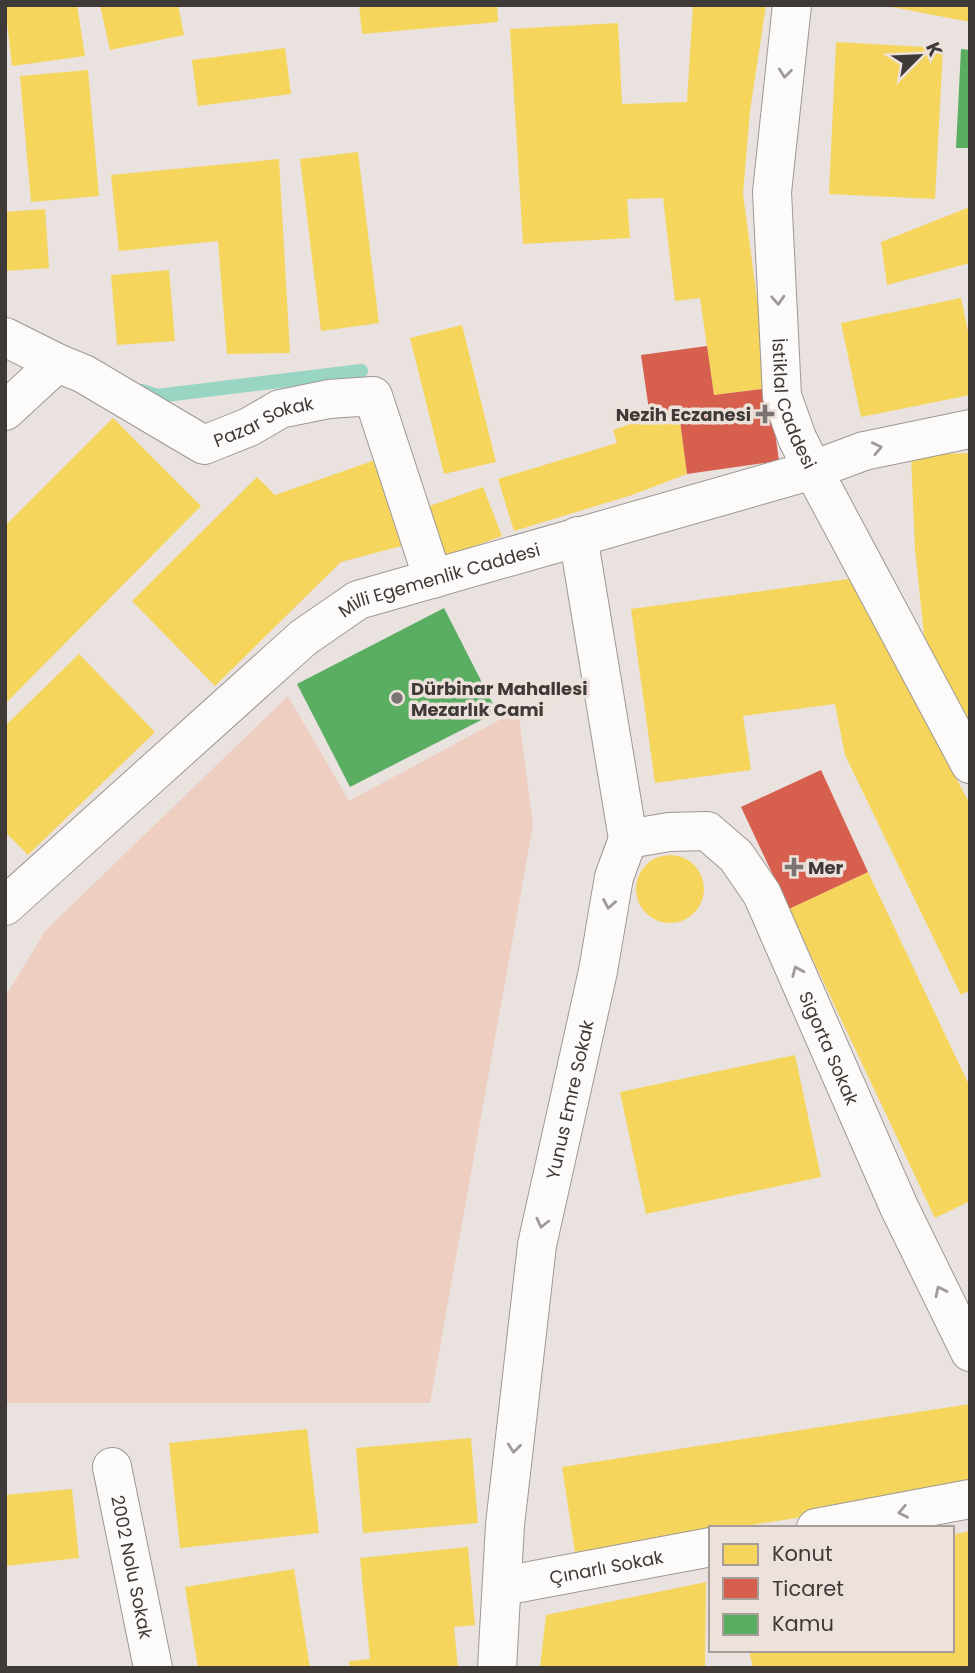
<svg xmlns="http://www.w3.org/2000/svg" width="975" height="1673" viewBox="0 0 975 1673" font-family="Poppins,sans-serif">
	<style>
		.green { fill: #eecec1 }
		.homes { fill: #f6d55c }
		.shops { fill: #d6604d }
		.public { fill: #5aae61 }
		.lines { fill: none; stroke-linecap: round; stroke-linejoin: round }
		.stream { stroke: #98d5c2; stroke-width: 14 }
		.street-casing { stroke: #9d9896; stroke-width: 40 }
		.street { stroke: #fcfbfa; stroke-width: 38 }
		.oneway { stroke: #9e9a99 }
		.poi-dot { fill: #7a7572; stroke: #ede1db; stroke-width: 2.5 }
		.labels { text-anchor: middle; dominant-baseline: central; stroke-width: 7; stroke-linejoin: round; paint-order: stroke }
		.street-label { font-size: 18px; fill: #3f3a38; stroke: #ede1db }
		.poi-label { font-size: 18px; font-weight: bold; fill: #3f3a38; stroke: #ede1db; text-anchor: start }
	</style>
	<rect width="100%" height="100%" fill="#e9e2df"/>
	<polygon class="green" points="288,696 349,801 518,710 533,825 430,1403 5,1403 5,997 46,930"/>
	<g class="homes">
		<polygon points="5,5 77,5 85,56 12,66"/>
		<polygon points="100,5 178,5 184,35 110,50"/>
		<polygon points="359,5 497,5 498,22 362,34"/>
		<polygon points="693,5 766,5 750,111 743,194 769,388 714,395 700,298 675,301 663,198 627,199 630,238 523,244 510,29 618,23 622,104 687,102"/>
		<polygon points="892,5 970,5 970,22 892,7"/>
		<polygon points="836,42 943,48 935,199 829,194"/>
		<polygon points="285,48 291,94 198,106 192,60"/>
		<polygon points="88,70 99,196 31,202 20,76"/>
		<polygon points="358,152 379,323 321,331 300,159"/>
		<polygon points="279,159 290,353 227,354 218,241 119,251 111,175"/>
		<polygon points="970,207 970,263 887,285 881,242"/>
		<polygon points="45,209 49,268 5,271 5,212"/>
		<polygon points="169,270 175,341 117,345 111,275"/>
		<polygon points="961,298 970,341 970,395 861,417 841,323"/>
		<polygon points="462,325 496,462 444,474 410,338"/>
		<polygon points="679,413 687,474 632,495 514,531 498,479 617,443 613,430 650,417"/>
		<polygon points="113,418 201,506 5,704 5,526"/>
		<polygon points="970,453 970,745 926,654 915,549 911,455"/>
		<polygon points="384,457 409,544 341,562 215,686 132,601 257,477 275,495"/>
		<polygon points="483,487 502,536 445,557 427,507"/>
		<polygon points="849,579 970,804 970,990 961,995 845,755 835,704 743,716 751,770 655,783 631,609"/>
		<polygon points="79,654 155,732 28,855 5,832 5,726"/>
		<circle cx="670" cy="889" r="34"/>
		<polygon points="868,872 970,1087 970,1201 935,1218 789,909"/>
		<polygon points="795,1055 821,1177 646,1214 620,1092"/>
		<polygon points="970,1404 970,1491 732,1528 711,1528 711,1531 575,1552 562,1467"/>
		<polygon points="307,1429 319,1533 180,1548 169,1443"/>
		<polygon points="471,1438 478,1523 363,1533 356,1448"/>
		<polygon points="72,1489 79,1558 5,1566 5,1495"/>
		<polygon points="970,1531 970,1668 753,1668 749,1650 952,1650 952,1535"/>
		<polygon points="468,1547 475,1625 454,1627 458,1668 350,1668 349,1661 370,1659 360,1558"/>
		<polygon points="294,1569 310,1668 198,1668 185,1587"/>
		<polygon points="706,1582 705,1668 540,1668 546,1615"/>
	</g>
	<g class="shops">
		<polygon points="707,346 714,395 769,388 779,461 687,474 679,413 650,417 641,355"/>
		<polygon points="821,770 868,872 789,909 741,807"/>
	</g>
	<g class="public">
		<polygon points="961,49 970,50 970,148 956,148"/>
		<polygon points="444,608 497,712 350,787 297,684"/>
	</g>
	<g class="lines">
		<polyline class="stream" points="142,391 157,396 361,371"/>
		<defs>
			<g id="street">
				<path id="s1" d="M792 5 772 192 782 396 797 438 813 470 970 764"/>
				<polyline points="5,337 57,363"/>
				<path id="s2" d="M5 411 57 363 84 374 204 445 249 427 280 409 329 399 373 396 433 579"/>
				<path id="s3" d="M628 839 669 832 707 831 736 856 762 894 899 1207 970 1352"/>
				<path id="s4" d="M5 906 303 638 358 600 813 470 864 451 970 429"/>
				<path id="s5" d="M112 1467 153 1668"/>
				<polyline points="816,1528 970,1499"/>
				<path id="s6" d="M503 1586 711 1547"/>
				<path id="s7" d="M497 1668 505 1525 537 1245 598 971 614 877 628 839 578 536"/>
			</g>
		</defs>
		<use href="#street" class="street-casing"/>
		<use href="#street" class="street"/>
	</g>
	<defs><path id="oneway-chevron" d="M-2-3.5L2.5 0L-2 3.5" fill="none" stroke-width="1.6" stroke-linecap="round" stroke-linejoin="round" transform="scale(1.75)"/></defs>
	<g class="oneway">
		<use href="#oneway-chevron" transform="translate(785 73) rotate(96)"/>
		<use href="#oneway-chevron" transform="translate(778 300) rotate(87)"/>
		<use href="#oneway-chevron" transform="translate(877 448) rotate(-12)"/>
		<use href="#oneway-chevron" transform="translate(609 904) rotate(100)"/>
		<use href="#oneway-chevron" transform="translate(797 971) rotate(-113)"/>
		<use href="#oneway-chevron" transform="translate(542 1223) rotate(103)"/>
		<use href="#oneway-chevron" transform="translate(940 1291) rotate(-116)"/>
		<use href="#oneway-chevron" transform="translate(514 1448) rotate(96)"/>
		<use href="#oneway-chevron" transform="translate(903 1512) rotate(169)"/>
	</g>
	<g class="poi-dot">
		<path d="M761.5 403.5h7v7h7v7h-7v7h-7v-7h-7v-7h7z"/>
		<circle cx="397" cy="698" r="7"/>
		<path d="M790.5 856.5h7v7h7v7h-7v7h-7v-7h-7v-7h7z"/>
	</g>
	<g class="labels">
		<g class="street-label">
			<text stroke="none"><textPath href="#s1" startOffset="402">İstiklal Caddesi</textPath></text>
			<text stroke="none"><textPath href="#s2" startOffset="304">Pazar Sokak</textPath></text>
			<text stroke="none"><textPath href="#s4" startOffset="551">Milli Egemenlik Caddesi</textPath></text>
			<text stroke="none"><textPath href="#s3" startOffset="332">Sigorta Sokak</textPath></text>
			<text stroke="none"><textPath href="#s7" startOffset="574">Yunus Emre Sokak</textPath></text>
			<text stroke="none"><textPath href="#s5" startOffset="102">2002 Nolu Sokak</textPath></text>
			<text stroke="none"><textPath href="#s6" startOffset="105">Çınarlı Sokak</textPath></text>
		</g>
		<g class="poi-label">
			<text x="751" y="414" text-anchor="end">Nezih Eczanesi</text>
			<text x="411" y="688">Dürbinar Mahallesi<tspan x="411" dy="21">Mezarlık Cami</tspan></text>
			<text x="808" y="867">Mer</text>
		</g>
	</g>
	<rect width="975" height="1673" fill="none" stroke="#3f3a38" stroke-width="14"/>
	<rect x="709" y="1526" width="245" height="126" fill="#ede1db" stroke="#a79e9a" stroke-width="2"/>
	<rect x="723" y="1544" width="35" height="21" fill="#f6d55c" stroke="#a79e9a" stroke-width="2"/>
	<text x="772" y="1561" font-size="21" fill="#3f3a38">Konut</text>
	<rect x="723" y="1578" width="35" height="21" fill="#d6604d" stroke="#a79e9a" stroke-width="2"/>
	<text x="772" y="1596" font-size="21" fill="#3f3a38">Ticaret</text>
	<rect x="723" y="1614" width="35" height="21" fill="#5aae61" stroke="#a79e9a" stroke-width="2"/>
	<text x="772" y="1631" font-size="21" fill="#3f3a38">Kamu</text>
	<g transform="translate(919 56) rotate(66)" stroke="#ede1db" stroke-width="5" paint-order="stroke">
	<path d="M0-5L12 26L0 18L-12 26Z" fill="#3f3a38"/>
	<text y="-10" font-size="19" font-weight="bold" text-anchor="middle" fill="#3f3a38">K</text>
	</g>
</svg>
